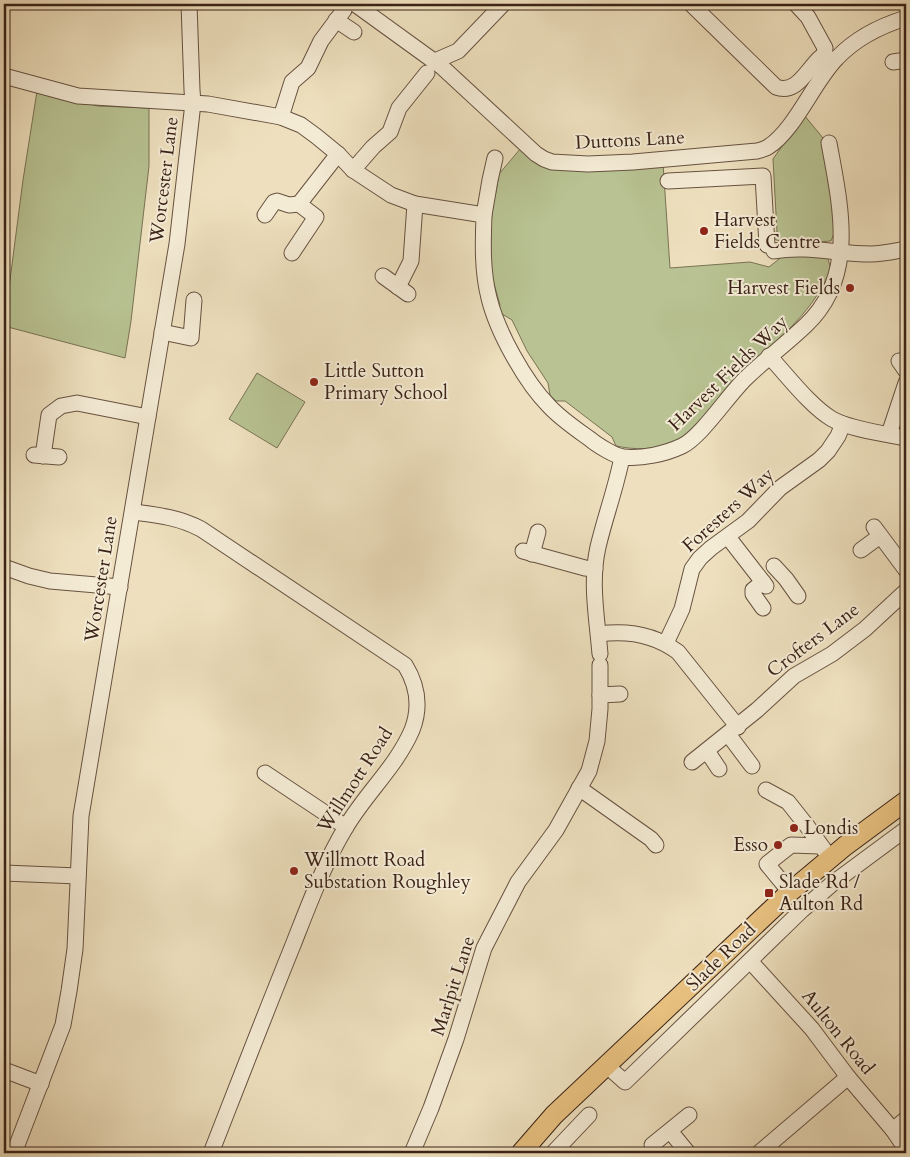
<svg xmlns="http://www.w3.org/2000/svg" width="910" height="1157" viewBox="0 0 910 1157" font-family="Cardo,serif">
	<style>
		.green { fill: #b8c292; stroke: #797254 }
		.lines { fill: none; stroke-linecap: round; stroke-linejoin: round }
		.minor-casing { stroke: #675241; stroke-width: 17 }
		.major-casing { stroke: #3a2217; stroke-width: 21 }
		.minor { stroke: #f4ebd5; stroke-width: 15 }
		.major { stroke: #e7c07f; stroke-width: 19 }
		.poi-dot { fill: #8f2418; stroke: #f4ebd5; stroke-width: 2 }
		.labels { text-anchor: middle; dominant-baseline: central; stroke-width: 4; stroke-linejoin: round; paint-order: stroke }
		.street-label { font-size: 19px; fill: #3a2217; stroke: #f4ebd5 }
		.poi-label { font-size: 19px; fill: #3a2217; stroke: #f4ebd5; text-anchor: start }
	</style>
	<rect width="100%" height="100%" fill="#eee0be"/>
	<filter id="stains"><feTurbulence type="fractalNoise" baseFrequency=".004" numOctaves="4"/><feColorMatrix values="0 0 0 0 .2 0 0 0 0 .09 0 0 0 0 .02 0 0 0 .5 -.17"/></filter>
	<radialGradient id="worn" r=".72"><stop offset=".6" stop-color="#630" stop-opacity="0"/><stop offset="1" stop-color="#630" stop-opacity=".3"/></radialGradient>
	<g class="green">
		<polygon points="37,91 98,106 149,108 149,166 131,321 125,358 4,326 23,180"/>
		<path d="M804 115 823 138 835 213V231L831 241C812 242 791 245 773 239L771 233 777 232 773 159Z"/>
		<path d="M521 148 534 161 663 163 670 268 750 262 769 267 784 255 827 256 831 269C809 320 774 340 737 378 717 398 699 432 673 443 654 450 635 450 616 446L612 437 565 401H556L550 395 548 383 527 351 512 320 502 314 499 308 500 305 493 280 489 252 491 208 496 192 499 174Z"/>
		<polygon points="257,373 305,402 277,448 229,419"/>
	</g>
	<g class="lines">
		<defs>
			<g id="minor">
				<path d="M355 4 442 67 536 154 544 159 552 162 588 164 633 162 757 151C761 150 765 149 768 147 795 130 814 81 837 58 856 38 880 26 906 18"/>
				<path d="M691 4 776 87C797 95 807 69 821 57H827L833 62"/>
				<polyline points="796,4 808,17 825,48 824,56"/>
				<polyline points="336,20 354,32"/>
				<polyline points="435,61 458,51 503,4"/>
				<polyline points="893,62 906,60"/>
				<path d="M4 76 78 96 208 104 281 117 301 125 316 136 338 154 353 170 391 195 415 204 484 215C483 243 482 271 489 298 497 331 525 382 549 406 561 419 576 429 590 439 597 445 615 456 623 457 642 459 665 454 682 446 701 437 729 394 746 378 766 359 787 343 806 325 858 276 840 204 829 143"/>
				<polyline points="281,117 292,82 308,68 321,41 344,10"/>
				<polyline points="353,170 373,147 390,132 399,108 427,73"/>
				<polyline points="668,181 763,176 767,245"/>
				<polyline points="265,215 274,202 277,201 289,205 299,204"/>
				<polyline points="484,215 490,180 495,158"/>
				<path d="M774 251C806 245 838 254 871 254 883 254 895 251 906 249"/>
				<polyline points="292,253 316,217 299,204 338,154"/>
				<polyline points="383,276 408,294"/>
				<polyline points="398,287 411,261 415,204"/>
				<polyline points="162,332 191,338 194,300"/>
				<path d="M769 356C787 375 810 406 832 419 849 429 886 434 906 438"/>
				<polyline points="899,361 906,371"/>
				<polyline points="889,434 906,383"/>
				<polyline points="34,455 59,457"/>
				<polyline points="43,456 49,415 61,406 77,403 148,417"/>
				<path d="M133 512C157 515 178 517 201 529L405 665C418 686 421 707 412 730 396 767 366 793 346 827 325 861 308 907 293 945 265 1014 238 1084 211 1153"/>
				<polyline points="874,527 906,570"/>
				<polyline points="728,537 766,586"/>
				<polyline points="861,550 880,536"/>
				<polyline points="523,551 585,568 595,569"/>
				<polyline points="532,554 538,532"/>
				<polyline points="774,566 786,579 798,596"/>
				<polyline points="4,567 29,576 50,581 120,587"/>
				<polyline points="763,608 753,594 753,590 763,582"/>
				<path d="M599 634C628 630 654 634 678 652L738 727"/>
				<polyline points="666,643 682,609 692,569 700,558 711,548 748,521 780,488 819,460 828,451 838,436 843,424"/>
				<path d="M600 654C597 618 590 582 598 547 605 517 616 488 622 457"/>
				<polyline points="600,695 620,694"/>
				<polyline points="728,734 752,766"/>
				<polyline points="707,751 719,769"/>
				<polyline points="692,762 757,710 794,676 832,654 865,629 906,591"/>
				<polyline points="265,773 346,827"/>
				<polyline points="579,788 651,839 656,845"/>
				<polyline points="766,790 788,802 807,826 825,851"/>
				<polyline points="4,873 78,876"/>
				<polyline points="790,892 767,864 791,845 820,846"/>
				<polyline points="750,961 812,1029 848,1077 893,1130 906,1149"/>
				<polyline points="607,1066 625,1082 802,910 833,883 906,829"/>
				<polyline points="4,1070 41,1084"/>
				<polyline points="893,1130 906,1119"/>
				<polyline points="670,1131 688,1153"/>
				<polyline points="652,1145 689,1115"/>
				<polyline points="14,1153 63,1025 69,991 75,949 81,816 177,244 193,103 192,90 189,4"/>
				<polyline points="412,1153 431,1108 456,1039 484,948 518,882 556,830 589,771 597,741 600,709 600,665"/>
				<polyline points="553,1153 589,1115"/>
				<polyline points="759,1153 848,1077"/>
			</g>
			<polyline id="major" points="521,1153 554,1115 790,892 845,846 906,801"/>
		</defs>
		<use href="#minor" class="minor-casing"/>
		<use href="#major" class="major-casing"/>
		<use href="#minor" class="minor"/>
		<use href="#major" class="major"/>
	</g>
	<g class="poi-dot">
		<circle cx="704" cy="231" r="5"/>
		<circle cx="850" cy="288" r="5"/>
		<circle cx="314" cy="382" r="5"/>
		<circle cx="794" cy="828" r="5"/>
		<circle cx="778" cy="845" r="5"/>
		<circle cx="294" cy="871" r="5"/>
		<rect x="764" y="888" width="10" height="10" rx="2.5"/>
	</g>
	<g class="labels">
		<g class="street-label">
			<text transform="translate(630 140) rotate(-3)">Duttons Lane</text>
			<text transform="translate(164 180) rotate(-83)">Worcester Lane</text>
			<text transform="translate(728 373) rotate(-44)">Harvest Fields Way</text>
			<text transform="translate(728 510) rotate(-42)">Foresters Way</text>
			<text transform="translate(101 579) rotate(-81)">Worcester Lane</text>
			<text transform="translate(813 640) rotate(-37)">Crofters Lane</text>
			<text transform="translate(355 780) rotate(-57)">Willmott Road</text>
			<text transform="translate(721 957) rotate(-44)">Slade Road</text>
			<text transform="translate(453 986) rotate(-72)">Marlpit Lane</text>
			<text transform="translate(838 1032) rotate(51)">Aulton Road</text>
		</g>
		<g class="poi-label">
			<text x="714" y="220">Harvest<tspan x="714" dy="22">Fields Centre</tspan></text>
			<text x="840" y="288" text-anchor="end">Harvest Fields</text>
			<text x="324" y="371">Little Sutton<tspan x="324" dy="22">Primary School</tspan></text>
			<text x="804" y="828">Londis</text>
			<text x="768" y="845" text-anchor="end">Esso</text>
			<text x="304" y="860">Willmott Road<tspan x="304" dy="22">Substation Roughley</tspan></text>
			<text x="779" y="882">Slade Rd /<tspan x="779" dy="22">Aulton Rd</tspan></text>
		</g>
	</g>
	<rect width="910" height="1157" fill="none" stroke="#eee0be" stroke-width="20"/>
	<rect x="5" y="5" width="900" height="1147" fill="none" stroke="#3a2217" stroke-width="2.5"/>
	<rect x="10" y="10" width="890" height="1137" fill="none" stroke="#3a2217"/>
	<rect width="100%" height="100%" filter="url(#stains)"/>
	<rect width="100%" height="100%" fill="url(#worn)"/>
</svg>
